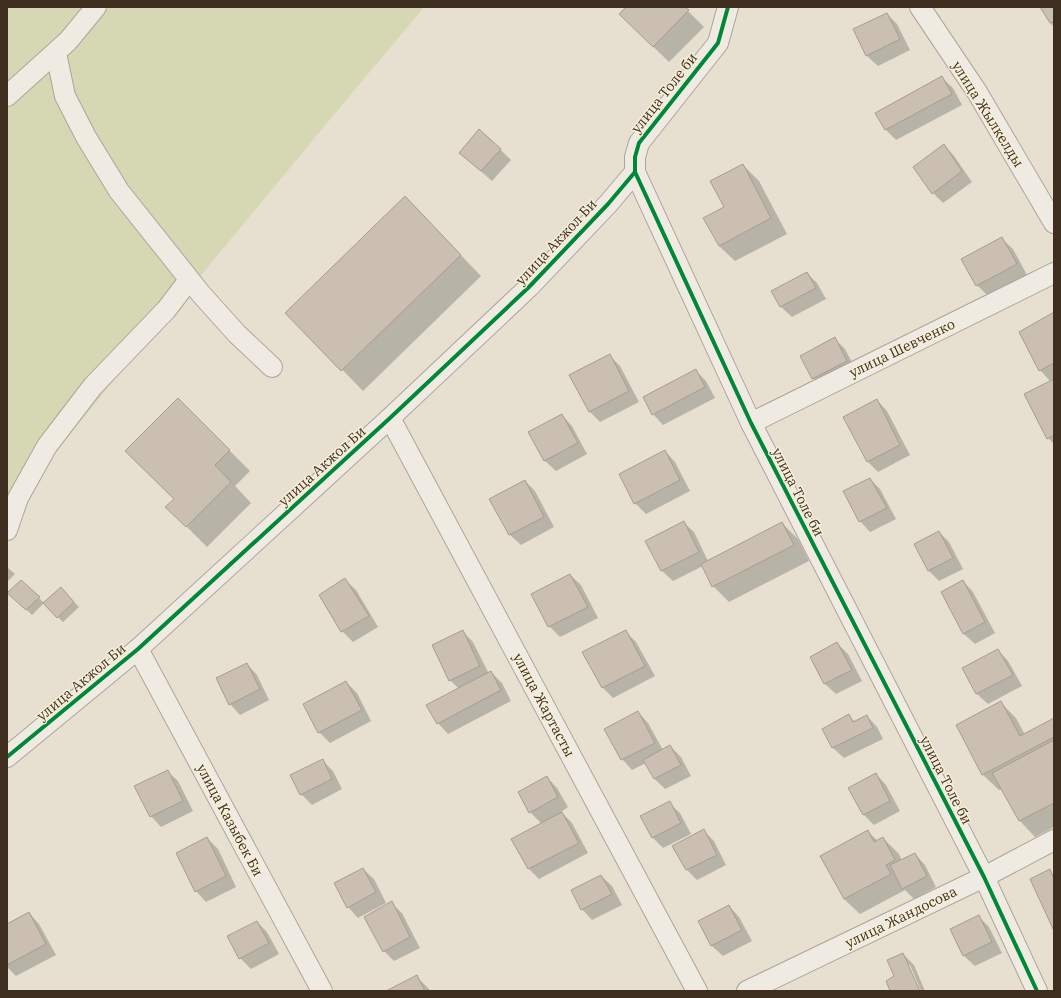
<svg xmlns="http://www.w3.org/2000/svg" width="1061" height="998" viewBox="0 0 1061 998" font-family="'IBM Plex Serif',serif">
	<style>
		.green { fill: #d6d7b3 }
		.shadow { fill: #0003 }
		.building { fill: #cbbfb2; stroke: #a89c90 }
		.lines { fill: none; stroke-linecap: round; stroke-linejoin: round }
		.street-casing { stroke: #ada599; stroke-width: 22 }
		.street { stroke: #efebe3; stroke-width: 20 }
		.cycleway-casing { stroke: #f7eed8; stroke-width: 6 }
		.cycleway { stroke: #00873e; stroke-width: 4 }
		.labels { text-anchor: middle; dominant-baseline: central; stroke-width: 3; stroke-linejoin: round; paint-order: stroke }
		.street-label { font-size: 14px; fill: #3d2e20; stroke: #f7eed8 }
	</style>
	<rect width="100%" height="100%" fill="#e7e0d1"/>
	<polygon class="green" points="7,7 424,7 317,135 7,510"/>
	<g class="shadow">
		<polygon points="628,7 684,7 704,27 669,62 636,30"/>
		<polygon points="1041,7 1054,7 1054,27 1050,23"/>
		<polygon points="887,14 897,24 910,50 878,66 867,56 854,29"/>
		<polygon points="942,78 953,88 962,105 896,140 886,130 877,113"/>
		<polygon points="480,130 511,160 492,181 460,153"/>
		<polygon points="944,145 954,156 972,182 943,203 933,193"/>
		<polygon points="743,165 759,181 787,234 735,261 719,246 725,207"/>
		<polygon points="425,218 481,276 363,391 287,313"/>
		<polygon points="1002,239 1013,249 1027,275 988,296 977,285"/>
		<polygon points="807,273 817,283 826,299 792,317 781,307 772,291"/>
		<polygon points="1054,314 1054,444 1048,438 1051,382 1040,370"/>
		<polygon points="835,339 845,349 857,372 824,389 813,378 801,356"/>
		<polygon points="609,355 620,366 639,402 600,422 590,412"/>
		<polygon points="696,371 706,381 715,398 663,425 653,414"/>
		<polygon points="178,399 250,471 235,486 251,503 207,547 167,507 175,499"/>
		<polygon points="877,400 887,411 910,455 878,472 868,462 844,417"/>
		<polygon points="562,415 572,426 587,454 556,471 545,461 530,432"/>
		<polygon points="665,451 675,462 690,491 646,514 635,503"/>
		<polygon points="870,479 880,489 896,519 870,532 860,521"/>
		<polygon points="525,481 535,491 554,527 521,545 510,535 490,500"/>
		<polygon points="683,522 694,532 708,561 782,523 798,539 809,561 729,602 713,586 703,566 673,581 662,571 646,541"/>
		<polygon points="939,532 949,542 963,569 939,581 928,570"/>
		<polygon points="7,567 15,574 7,582"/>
		<polygon points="570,575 581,585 598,618 560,637 549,626"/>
		<polygon points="345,580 356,590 378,627 353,642 342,631"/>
		<polygon points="963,581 973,592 995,633 975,644 964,634 943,592"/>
		<polygon points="61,588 79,607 63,622 44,603"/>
		<polygon points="9,593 39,598 44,603 32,615"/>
		<polygon points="462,631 473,642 489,674 491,672 502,683 511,701 448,734 438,723 459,689 450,680"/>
		<polygon points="626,632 636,642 655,676 613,698 602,687"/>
		<polygon points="837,643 848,654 862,681 836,694 825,684 811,658"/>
		<polygon points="998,650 1008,661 1022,686 988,704 977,694 963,669"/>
		<polygon points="247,664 257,675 269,700 240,715 230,704"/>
		<polygon points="346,682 357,693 371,721 330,743 319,732 305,704"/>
		<polygon points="1000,702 1016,718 1025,735 1054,720 1054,827 1035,837 1020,821 1002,789 999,790 983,775 957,725"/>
		<polygon points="638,712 648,723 663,750 670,746 681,757 691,776 665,789 655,779 646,763 632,770 622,759"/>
		<polygon points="849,716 855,722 867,716 877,727 883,739 844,758 833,748 823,729"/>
		<polygon points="322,760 333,771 342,789 312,805 301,794"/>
		<polygon points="167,771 178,781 193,811 161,827 151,816"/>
		<polygon points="876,774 886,785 900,811 874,825 864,815 850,788"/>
		<polygon points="547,777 557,788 568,807 561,812 572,823 588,853 539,879 529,869 512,840 542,824 530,812"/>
		<polygon points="669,803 680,813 691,834 663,848 653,838"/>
		<polygon points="703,830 714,841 726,865 697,880 686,869"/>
		<polygon points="868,832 878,841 883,838 899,854 902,861 915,854 925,865 936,887 914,899 905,890 860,914 844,899"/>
		<polygon points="207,838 218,849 236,887 206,902 196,891"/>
		<polygon points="363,869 374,879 386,903 358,918 348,907"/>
		<polygon points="601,876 612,886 622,905 592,920 582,909"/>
		<polygon points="391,903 402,913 420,948 394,961 384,951"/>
		<polygon points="729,906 739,917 752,941 723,956 712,946 699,921"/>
		<polygon points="29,913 39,924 56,955 16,976 7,967 7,925"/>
		<polygon points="979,917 989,927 1002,953 975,966 964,956 952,930"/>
		<polygon points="257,922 267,932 279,954 251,969 240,958"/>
		<polygon points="903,954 914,965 925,991 921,991 910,965 908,965 919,991 891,991"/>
		<polygon points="417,977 431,991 388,991"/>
	</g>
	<g class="building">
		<polygon points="626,7 685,7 689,10 653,47 619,14"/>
		<polygon points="1040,7 1054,7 1054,21 1050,23"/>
		<polygon points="887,13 900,39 866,56 853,29"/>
		<polygon points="942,76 952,94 885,130 875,113"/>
		<polygon points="479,129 501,149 481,171 459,153"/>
		<polygon points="944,144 962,171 932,194 913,167"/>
		<polygon points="743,164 771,218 719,246 703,218 724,207 710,181"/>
		<polygon points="405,196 461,255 341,371 285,313"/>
		<polygon points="1002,237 1017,264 976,286 961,259"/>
		<polygon points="807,272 816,288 780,307 771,291"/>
		<polygon points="1054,312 1054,363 1039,371 1019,332"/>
		<polygon points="835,337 847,361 812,379 800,356"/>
		<polygon points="610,354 629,391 589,412 569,375"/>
		<polygon points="696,369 705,387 652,415 643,397"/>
		<polygon points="1054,379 1054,435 1047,439 1024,394"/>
		<polygon points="178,398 230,450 215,465 231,482 186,527 165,507 174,499 125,451"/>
		<polygon points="877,399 900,445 867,462 843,417"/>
		<polygon points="562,414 578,443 544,461 528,432"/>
		<polygon points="665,450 680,480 634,504 619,474"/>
		<polygon points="870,478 887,508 859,522 843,491"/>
		<polygon points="525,480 544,517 509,535 489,499"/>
		<polygon points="684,521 699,552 661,571 645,541"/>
		<polygon points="782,522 794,545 712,587 701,564"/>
		<polygon points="939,531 953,558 928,571 914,544"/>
		<polygon points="570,574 588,607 548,627 531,594"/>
		<polygon points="345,578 369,616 341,632 319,595"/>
		<polygon points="21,580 40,597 26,610 7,593"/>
		<polygon points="963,580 985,622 963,634 941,592"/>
		<polygon points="61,587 74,602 57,618 43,603"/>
		<polygon points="463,630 480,666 449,681 432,645"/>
		<polygon points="626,630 645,666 602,688 582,652"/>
		<polygon points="837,642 852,670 824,684 810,657"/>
		<polygon points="998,649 1013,675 976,694 962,668"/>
		<polygon points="247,663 260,689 229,705 216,678"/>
		<polygon points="491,671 501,690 437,724 426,705"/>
		<polygon points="346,681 362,710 318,733 303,704"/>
		<polygon points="1001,701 1020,736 1054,718 1054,737 982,775 956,725"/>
		<polygon points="638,711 655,743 621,760 604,729"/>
		<polygon points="849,714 853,722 867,715 873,728 832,748 822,729"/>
		<polygon points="1054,740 1054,803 1019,821 992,773"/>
		<polygon points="670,745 681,765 654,779 643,760"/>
		<polygon points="323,759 332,779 300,795 290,775"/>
		<polygon points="168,770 183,801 150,817 134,786"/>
		<polygon points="876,773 890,801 863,815 848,788"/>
		<polygon points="547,776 558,797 529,813 518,792"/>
		<polygon points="670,801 681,823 652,838 640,816"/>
		<polygon points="562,812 579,843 528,869 511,839"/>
		<polygon points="704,829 717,855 686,870 672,846"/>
		<polygon points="868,830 874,842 883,837 895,860 886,865 891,874 844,899 820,856"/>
		<polygon points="207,837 226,876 195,892 176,853"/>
		<polygon points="915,853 927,876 902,889 890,865"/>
		<polygon points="363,868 376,892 347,908 334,883"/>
		<polygon points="1050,869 1054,879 1054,931 1030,879"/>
		<polygon points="601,875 612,894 581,910 571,890"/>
		<polygon points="392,901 410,937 383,952 364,917"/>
		<polygon points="729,905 742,930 711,946 698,921"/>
		<polygon points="29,912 46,944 7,965 7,924"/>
		<polygon points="979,915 992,942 963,956 950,929"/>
		<polygon points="257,921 269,943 239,959 227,936"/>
		<polygon points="903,953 914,978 920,991 890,991 886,981 894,976 887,960"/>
		<polygon points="417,975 425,991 386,991"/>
	</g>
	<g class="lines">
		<defs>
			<g id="street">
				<polyline points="728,7 718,43 639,143 635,157 635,172 751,423 984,877 1037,991"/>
				<polyline points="920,7 977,92 1054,223"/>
				<polyline points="56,53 65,96 86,137 119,191 201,294 237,334 272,367"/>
				<polyline points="7,96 68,41 96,7"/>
				<polyline points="390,418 697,991"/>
				<polyline points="751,423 1054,273"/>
				<polyline points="7,530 18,498 47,446 93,386 166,310 189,280"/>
				<polyline points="138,649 322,991"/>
				<polyline points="7,757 138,649 390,418 529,287 608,204 635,172"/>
				<polyline points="747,991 984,877 1054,840"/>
			</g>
		</defs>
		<use href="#street" class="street-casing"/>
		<use href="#street" class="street"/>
		<defs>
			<g id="cycleway">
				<polyline points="728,7 718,43 639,143 635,157 635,172 751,423 984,877 1037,991"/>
				<polyline points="7,757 138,649 390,418 529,287 608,204 635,172"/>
			</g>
		</defs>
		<use href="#cycleway" class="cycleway-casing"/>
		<use href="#cycleway" class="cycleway"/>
	</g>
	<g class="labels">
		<g class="street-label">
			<text transform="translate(664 93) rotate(-52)">улица Толе би</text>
			<text transform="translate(988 114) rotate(58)">улица Жылкелды</text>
			<text transform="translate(556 242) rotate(-47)">улица Акжол Би</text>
			<text transform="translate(902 348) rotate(-26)">улица Шевченко</text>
			<text transform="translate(322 466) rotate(-42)">улица Акжол Би</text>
			<text transform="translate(798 492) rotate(63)">улица Толе би</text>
			<text transform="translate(81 682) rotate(-40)">улица Акжол Би</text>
			<text transform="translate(544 705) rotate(62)">улица Жартасты</text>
			<text transform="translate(946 780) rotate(63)">улица Толе би</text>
			<text transform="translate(230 820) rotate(62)">улица Казыбек Би</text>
			<text transform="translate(901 917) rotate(-26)">улица Жандосова</text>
		</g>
	</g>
	<rect width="1061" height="998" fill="none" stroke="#3d2e20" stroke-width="16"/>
</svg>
